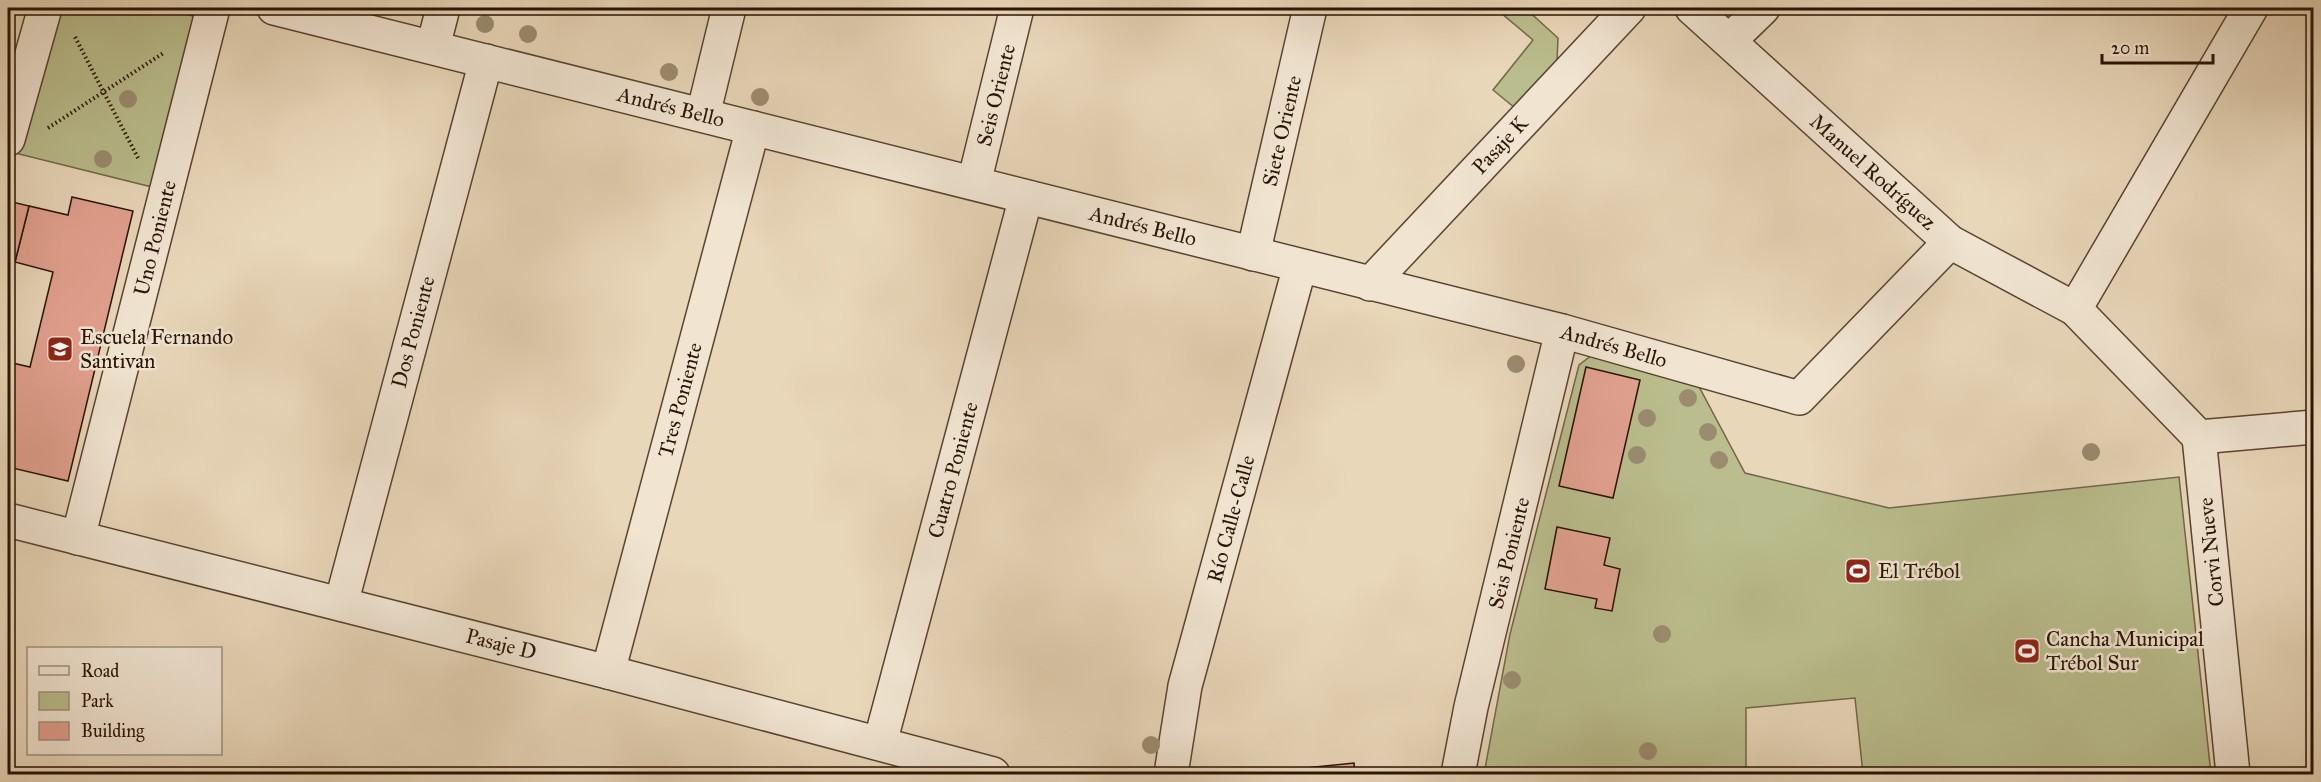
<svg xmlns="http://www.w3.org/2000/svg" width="2321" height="782" viewBox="0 0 2321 782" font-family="'IM FELL Great Primer',serif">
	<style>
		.green { fill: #babd8d; stroke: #716848; stroke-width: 1.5 }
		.building { fill: #e2a190; stroke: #281302; stroke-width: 1.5 }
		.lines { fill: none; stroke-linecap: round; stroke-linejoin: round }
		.minor-casing { stroke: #584430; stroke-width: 36 }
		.path { stroke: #281302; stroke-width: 4; stroke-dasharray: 1.5 3; stroke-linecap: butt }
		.minor { stroke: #f1e5d2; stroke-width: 33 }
		.tree { fill: #9b8c70 }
		.labels { text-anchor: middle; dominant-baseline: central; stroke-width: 5; stroke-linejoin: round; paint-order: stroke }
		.street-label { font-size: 21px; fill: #281302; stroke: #f1e5d2 }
		.poi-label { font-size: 21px; fill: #281302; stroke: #f1e5d2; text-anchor: start }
	</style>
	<rect width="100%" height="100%" fill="#e9d7ba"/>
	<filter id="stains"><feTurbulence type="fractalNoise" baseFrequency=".00333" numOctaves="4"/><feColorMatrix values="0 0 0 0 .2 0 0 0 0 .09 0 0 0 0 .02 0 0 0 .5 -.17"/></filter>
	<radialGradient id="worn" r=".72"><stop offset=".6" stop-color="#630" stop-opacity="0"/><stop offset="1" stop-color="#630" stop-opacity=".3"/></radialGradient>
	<g class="green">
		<polygon points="55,8 159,8 197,17 156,188 15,153"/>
		<polygon points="1495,8 1525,8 1558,38 1557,62 1515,108 1493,90 1533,40"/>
		<polygon points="1592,355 1697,383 1745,473 1889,508 2179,477 2211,774 1863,774 1855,698 1746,708 1746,774 1484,774 1510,634 1579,365"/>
	</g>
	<g class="building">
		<polygon points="72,197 133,211 68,481 8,467 8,362 30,367 53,272 15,262 29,206 68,215"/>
		<polygon points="8,201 29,206 15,262 12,263 8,261"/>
		<polygon points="1586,367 1640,380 1613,498 1559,486"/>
		<polygon points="1557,527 1610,538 1604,565 1620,569 1612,611 1595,608 1597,599 1545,589"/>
		<polygon points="1354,763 1355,774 1245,774"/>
	</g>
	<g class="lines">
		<defs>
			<g id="minor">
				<polyline points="274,8 1562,331 1799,398 1950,242"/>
				<polyline points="1692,8 1950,242 2075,309 2199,437"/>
				<polyline points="1729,41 1763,8"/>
				<polyline points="433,47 443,8"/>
				<polyline points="703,115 729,8"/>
				<polyline points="8,139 45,8"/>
				<polyline points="974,183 1017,8"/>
				<polyline points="1253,254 1310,8"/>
				<polyline points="1370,284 1629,8"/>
				<polyline points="2075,309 2251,8"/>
				<polyline points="2199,437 2233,774"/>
				<polyline points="2199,437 2314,427"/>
				<polyline points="8,520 608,672 993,774"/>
				<polyline points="78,538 213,8"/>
				<polyline points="341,604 486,61"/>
				<polyline points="608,672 753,128"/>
				<polyline points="880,743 1026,197"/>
				<polyline points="1171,774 1185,686 1300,266"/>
				<polyline points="1458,774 1471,707 1562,331"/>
			</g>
		</defs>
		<use href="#minor" class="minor-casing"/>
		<g class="path">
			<polyline points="75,37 138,158"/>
			<polyline points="48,128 165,52"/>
		</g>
		<use href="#minor" class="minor"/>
	</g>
	<g class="tree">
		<circle cx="485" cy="24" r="9"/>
		<circle cx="528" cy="34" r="9"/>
		<circle cx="669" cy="72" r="9"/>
		<circle cx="760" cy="97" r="9"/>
		<circle cx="128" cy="99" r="9"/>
		<circle cx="103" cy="159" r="9"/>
		<circle cx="1516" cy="364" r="9"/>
		<circle cx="1688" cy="398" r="9"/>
		<circle cx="1647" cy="418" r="9"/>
		<circle cx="1708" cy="432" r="9"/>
		<circle cx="2091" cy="452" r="9"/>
		<circle cx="1637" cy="455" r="9"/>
		<circle cx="1719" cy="460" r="9"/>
		<circle cx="1662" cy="634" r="9"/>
		<circle cx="1512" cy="680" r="9"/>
		<circle cx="1151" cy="745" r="9"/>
		<circle cx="1648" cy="751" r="9"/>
	</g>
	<defs>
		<symbol id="school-square" viewBox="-11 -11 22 22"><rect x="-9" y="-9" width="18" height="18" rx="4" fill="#8f2418" stroke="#f1e5d2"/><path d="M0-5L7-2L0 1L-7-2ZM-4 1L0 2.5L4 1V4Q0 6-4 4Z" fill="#fff"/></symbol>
		<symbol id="stadium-square" viewBox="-11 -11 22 22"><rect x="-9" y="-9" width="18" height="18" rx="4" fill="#8f2418" stroke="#f1e5d2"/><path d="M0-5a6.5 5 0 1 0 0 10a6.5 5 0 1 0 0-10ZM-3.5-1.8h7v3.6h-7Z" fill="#fff"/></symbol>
	</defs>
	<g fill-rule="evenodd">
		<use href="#school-square" x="45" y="334" width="30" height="30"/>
		<use href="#stadium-square" x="1843" y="556" width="30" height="30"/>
		<use href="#stadium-square" x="2012" y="636" width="30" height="30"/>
	</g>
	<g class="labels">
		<g class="street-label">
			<text transform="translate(996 95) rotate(-76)">Seis Oriente</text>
			<text transform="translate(671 107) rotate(14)">Andrés Bello</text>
			<text transform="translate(1282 131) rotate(-77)">Siete Oriente</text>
			<text transform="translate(1500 145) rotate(-47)">Pasaje K</text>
			<text transform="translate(1873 172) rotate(42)">Manuel Rodríguez</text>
			<text transform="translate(1143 226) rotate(14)">Andrés Bello</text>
			<text transform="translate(155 238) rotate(-76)">Uno Poniente</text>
			<text transform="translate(413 332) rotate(-75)">Dos Poniente</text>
			<text transform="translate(1614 346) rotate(16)">Andrés Bello</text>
			<text transform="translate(680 400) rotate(-75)">Tres Poniente</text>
			<text transform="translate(953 470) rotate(-75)">Cuatro Poniente</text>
			<text transform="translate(1231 519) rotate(-75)">Río Calle-Calle</text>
			<text transform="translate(2211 552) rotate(-96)">Corvi Nueve</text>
			<text transform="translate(1509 553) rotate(-76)">Seis Poniente</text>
			<text transform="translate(501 644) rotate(14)">Pasaje D</text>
		</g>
		<g class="poi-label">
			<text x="80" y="337">Escuela Fernando<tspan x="80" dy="24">Santivan</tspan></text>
			<text x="1878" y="571">El Trébol</text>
			<text x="2046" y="639">Cancha Municipal<tspan x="2046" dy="24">Trébol Sur</tspan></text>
		</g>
	</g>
	<rect width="2321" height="782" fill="none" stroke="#e9d7ba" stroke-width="30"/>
	<rect x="9" y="9" width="2303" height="764" fill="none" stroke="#281302" stroke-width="3"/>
	<rect x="15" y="15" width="2291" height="752" fill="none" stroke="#281302" stroke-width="1.5"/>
	<rect x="27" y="647" width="195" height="108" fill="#f1e5d2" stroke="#a1917f" stroke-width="1.5"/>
	<rect x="39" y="666" width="30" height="9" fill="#f1e5d2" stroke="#a1917f" stroke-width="1.5"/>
	<text x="81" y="677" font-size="18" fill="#281302">Road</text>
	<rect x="39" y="692" width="30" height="18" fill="#babd8d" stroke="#a1917f" stroke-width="1.5"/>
	<text x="81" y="707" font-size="18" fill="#281302">Park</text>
	<rect x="39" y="722" width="30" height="18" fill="#e2a190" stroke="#a1917f" stroke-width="1.5"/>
	<text x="81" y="737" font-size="18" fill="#281302">Building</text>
	<path d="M2102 54v9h111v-9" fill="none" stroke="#281302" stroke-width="3"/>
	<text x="2111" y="54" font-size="18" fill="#281302" stroke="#f1e5d2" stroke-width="4.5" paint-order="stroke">20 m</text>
	<rect width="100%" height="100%" filter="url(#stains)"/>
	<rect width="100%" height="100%" fill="url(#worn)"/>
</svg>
